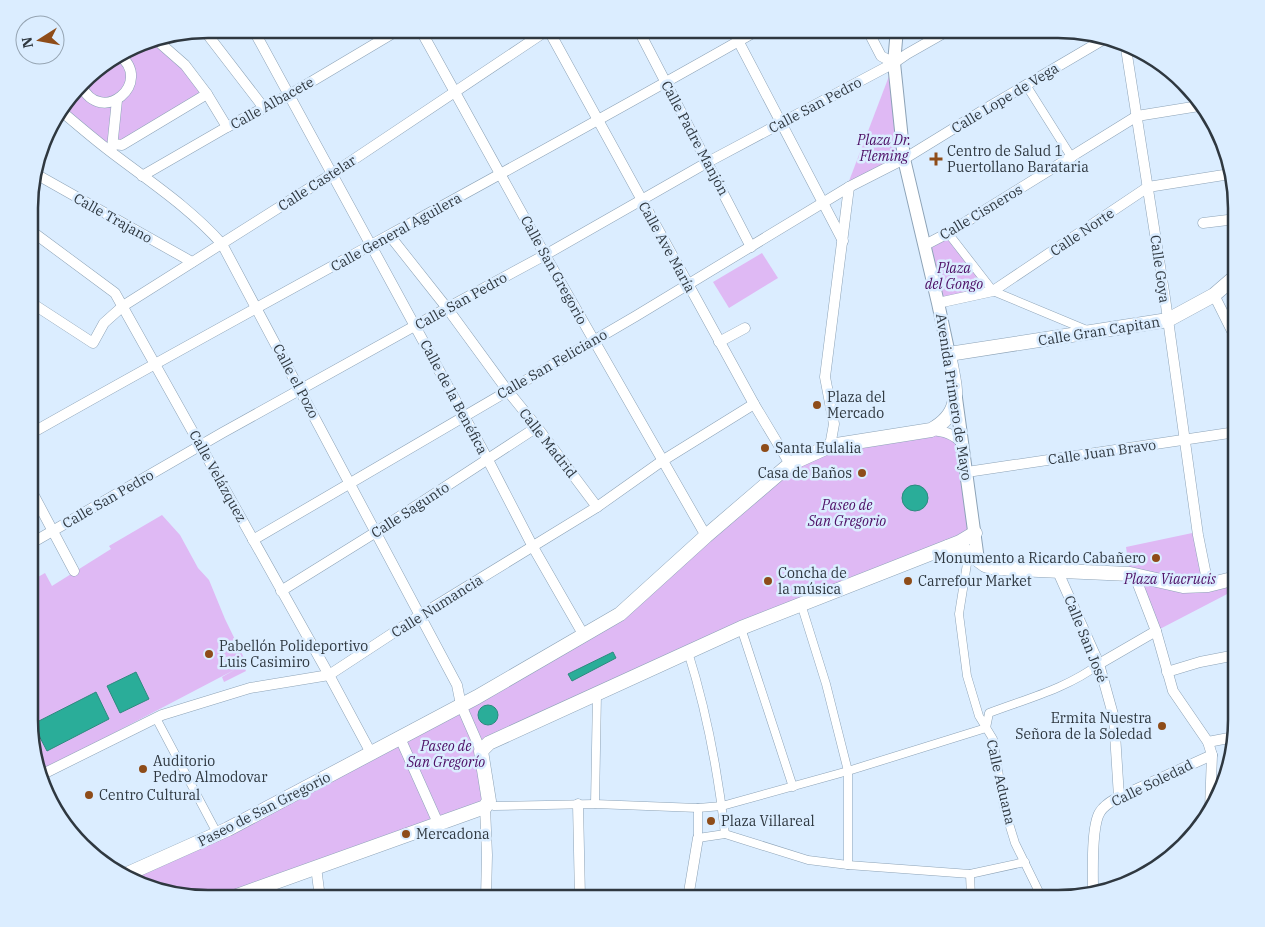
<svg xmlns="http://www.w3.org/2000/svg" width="1265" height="927" viewBox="0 0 1265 927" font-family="'IBM Plex Serif',serif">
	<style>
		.green { fill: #dfb9f4 }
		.water { fill: #2aad99; stroke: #2c8a7e }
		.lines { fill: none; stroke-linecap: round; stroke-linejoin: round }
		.pedestrian-casing { stroke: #8da3b7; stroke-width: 9 }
		.minor-casing { stroke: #8da3b7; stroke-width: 11 }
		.tertiary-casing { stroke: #8da3b7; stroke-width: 14 }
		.secondary-casing { stroke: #8da3b7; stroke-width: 15 }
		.pedestrian { stroke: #fff; stroke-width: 8 }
		.minor { stroke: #fff; stroke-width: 10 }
		.tertiary { stroke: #fff; stroke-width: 12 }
		.secondary { stroke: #fff; stroke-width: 14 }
		.poi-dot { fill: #8e4c19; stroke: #dbedff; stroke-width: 2 }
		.labels { text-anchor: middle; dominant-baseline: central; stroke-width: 5; stroke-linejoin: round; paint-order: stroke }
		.street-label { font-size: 14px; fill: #2f3840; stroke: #dbedff }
		.park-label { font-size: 14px; font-style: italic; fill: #4c0d64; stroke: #dbedff }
		.poi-label { font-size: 14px; fill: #2f3840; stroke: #dbedff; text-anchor: start }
		.rim { fill: none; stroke: #2f3840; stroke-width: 2.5 }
	</style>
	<rect width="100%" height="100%" fill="#dbedff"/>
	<g class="green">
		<polygon points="155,39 185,65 207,94 112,153 61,111 90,73 140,42"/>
		<polygon points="894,63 904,159 846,189"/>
		<polygon points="948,233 993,291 938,303 925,245"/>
		<polygon points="762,253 778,278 729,308 713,282"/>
		<polygon points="931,430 954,436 975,531 482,743 489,801 231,898 196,898 150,889 125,875 620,614 774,478 830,446"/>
		<polygon points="162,515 180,535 198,568 209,580 225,619 244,658 239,660 242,667 244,666 246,671 224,682 222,677 236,669 47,768 30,735 30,572 34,570 38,577 45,573 52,586 111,549 109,546"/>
		<polygon points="1197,532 1208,585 1230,581 1233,591 1156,631 1130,574 1126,547"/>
	</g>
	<g class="water">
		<circle cx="915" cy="498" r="13"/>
		<polygon points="613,652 616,658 572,681 568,674"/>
		<polygon points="136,672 149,699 120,713 107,686"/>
		<polygon points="96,692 109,719 47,751 33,724"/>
		<circle cx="488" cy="715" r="10"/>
	</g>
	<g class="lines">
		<defs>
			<g id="pedestrian">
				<polyline points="1026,85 1072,158"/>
				<polyline points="948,233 993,291 1089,331"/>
				<polyline points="969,551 959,614 967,676 979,716 993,739 1004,807 1015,843 1042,898"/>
				<polyline points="801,604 826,684 848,771 848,865"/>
				<polyline points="741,628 793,787"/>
				<path d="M688 652C707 712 718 772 725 834L698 838V808"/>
				<polyline points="156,718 218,835"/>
				<path d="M986 728 989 713C1026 699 1068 688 1099 664"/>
				<polyline points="488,804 494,806 595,804 698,808 722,806 848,771 986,728"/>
				<polyline points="595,804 597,694"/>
				<polyline points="725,834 808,860 848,865 970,874 1025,862"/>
				<polyline points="970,874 971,898"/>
			</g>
			<g id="minor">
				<polyline points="253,29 488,460 533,547 583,634"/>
				<polyline points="420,29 545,255 706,536"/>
				<polyline points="548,29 754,404 790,464"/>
				<polyline points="638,29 751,247"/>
				<polyline points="732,29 843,241"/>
				<polyline points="867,29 881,56 894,63"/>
				<polyline points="204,30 264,108"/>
				<polyline points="1125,42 1165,298 1198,535 1208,585"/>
				<polyline points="161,44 185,65 207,94 227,127"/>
				<path d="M81 85C101 128 155 82 119 55"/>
				<path d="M61 111C79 126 96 141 115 155 152 183 191 209 222 244L457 685 461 705 481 751"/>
				<polyline points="113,144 122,145 207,94"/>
				<polyline points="112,148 117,100"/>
				<polyline points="34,173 192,262"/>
				<polyline points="142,176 227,127 289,95 400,29"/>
				<polyline points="1203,223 1236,219"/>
				<polyline points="30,230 115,293 329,675 371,753"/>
				<polyline points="390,236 447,308 507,390 537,427 597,507"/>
				<polyline points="925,245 948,233 1137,116 1199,106"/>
				<polyline points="1214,295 1236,339"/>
				<polyline points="30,302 93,343 104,323 123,306 332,174 549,29"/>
				<polyline points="938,303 993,291 1148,187 1230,174"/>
				<polyline points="719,342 745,328"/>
				<path d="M931 430C944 431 954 434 963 444"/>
				<path d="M30 434C272 297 518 167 760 29"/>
				<polyline points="830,446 834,424 825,377 849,187"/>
				<polyline points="967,472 1236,432"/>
				<polyline points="30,488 74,571"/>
				<polyline points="253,540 636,316 849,187 904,159 987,108 1106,38"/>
				<polyline points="30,544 222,433 447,308 545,255 708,162 894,63 907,54 951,29"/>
				<polyline points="1058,572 1099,664 1114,718 1119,797"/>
				<polyline points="1134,574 1156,631 1173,691 1208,742 1212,755 1210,809"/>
				<polyline points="281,591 376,532 537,427"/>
				<polyline points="1099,664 1156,631"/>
				<polyline points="1167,672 1200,662 1236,655"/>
				<polyline points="400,738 438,823"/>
				<polyline points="1208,742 1234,737"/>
				<polyline points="41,775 162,715 250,688 329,675 419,616 597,507 662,461 754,404"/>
				<polyline points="45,785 61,818"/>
				<polyline points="578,804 580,898"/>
				<polyline points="485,807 487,855 486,898"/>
				<polyline points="316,867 320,898"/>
				<path d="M1093 890C1093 872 1091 826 1100 812 1104 805 1112 801 1119 797L1212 755"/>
				<polyline points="688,898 698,838"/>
			</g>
			<g id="tertiary">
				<polyline points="897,29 894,63 904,159 938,303 949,354"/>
				<polyline points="956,398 978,560"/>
			</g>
			<g id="secondary">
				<polyline points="948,547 963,549 985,565 995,568 1130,574 1183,586 1208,585 1236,578"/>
				<path d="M125 875 228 829 477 697 620 614 706 536 790 464 830 446 931 430C966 411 954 386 949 354L1168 320 1214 295 1236 276"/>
				<polyline points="231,898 485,807 489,801 481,751 489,743 741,628 960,542 975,533"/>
			</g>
		</defs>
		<use href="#pedestrian" class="pedestrian-casing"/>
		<use href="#minor" class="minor-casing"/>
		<use href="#tertiary" class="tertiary-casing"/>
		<use href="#secondary" class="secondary-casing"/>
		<use href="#pedestrian" class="pedestrian"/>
		<use href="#minor" class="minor"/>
		<use href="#tertiary" class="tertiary"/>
		<use href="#secondary" class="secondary"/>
	</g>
	<g class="poi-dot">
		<path d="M933.5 151.5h5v5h5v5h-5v5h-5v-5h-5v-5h5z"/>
		<circle cx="817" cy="405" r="5"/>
		<circle cx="765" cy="448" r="5"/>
		<circle cx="862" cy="473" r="5"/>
		<circle cx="1156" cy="558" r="5"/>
		<circle cx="768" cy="581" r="5"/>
		<circle cx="908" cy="581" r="5"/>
		<circle cx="209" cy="654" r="5"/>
		<circle cx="1162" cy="726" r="5"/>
		<circle cx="143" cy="769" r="5"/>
		<circle cx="89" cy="795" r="5"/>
		<circle cx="711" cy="821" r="5"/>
		<circle cx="406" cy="834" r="5"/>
	</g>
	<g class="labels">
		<g class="street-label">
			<text transform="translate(1005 98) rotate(-31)">Calle Lope de Vega</text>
			<text transform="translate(272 103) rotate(-29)">Calle Albacete</text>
			<text transform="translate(815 105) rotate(-28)">Calle San Pedro</text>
			<text transform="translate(695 138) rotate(62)">Calle Padre Manjón</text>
			<text transform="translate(317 183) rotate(-33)">Calle Castelar</text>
			<text transform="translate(981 212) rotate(-31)">Calle Cisneros</text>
			<text transform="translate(113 218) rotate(29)">Calle Trajano</text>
			<text transform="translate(396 232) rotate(-29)">Calle General Aguilera</text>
			<text transform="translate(1082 232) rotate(-34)">Calle Norte</text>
			<text transform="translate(667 247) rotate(61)">Calle Ave María</text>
			<text transform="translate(1160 269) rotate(82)">Calle Goya</text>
			<text transform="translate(554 270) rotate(61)">Calle San Gregorio</text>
			<text transform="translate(461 301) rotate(-29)">Calle San Pedro</text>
			<text transform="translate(1099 331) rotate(-9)">Calle Gran Capitan</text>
			<text transform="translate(552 364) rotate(-30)">Calle San Feliciano</text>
			<text transform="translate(296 381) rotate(62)">Calle el Pozo</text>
			<text transform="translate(454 397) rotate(62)">Calle de la Benéfica</text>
			<text transform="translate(954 397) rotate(81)">Avenida Primero de Mayo</text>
			<text transform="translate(548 443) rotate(52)">Calle Madrid</text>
			<text transform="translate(1102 452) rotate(-8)">Calle Juan Bravo</text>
			<text transform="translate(218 476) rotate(61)">Calle Velázquez</text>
			<text transform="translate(108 499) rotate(-30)">Calle San Pedro</text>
			<text transform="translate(410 510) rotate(-33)">Calle Sagunto</text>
			<text transform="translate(437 606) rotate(-32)">Calle Numancia</text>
			<text transform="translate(1086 639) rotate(68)">Calle San José</text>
			<text transform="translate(1001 782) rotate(77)">Calle Aduana</text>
			<text transform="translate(1152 783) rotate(-26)">Calle Soledad</text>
			<text transform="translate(264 809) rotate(-27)">Paseo de San Gregorio</text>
		</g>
		<g class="park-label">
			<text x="884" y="140">Plaza Dr.<tspan x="884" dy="16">Fleming</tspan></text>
			<text x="954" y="268">Plaza<tspan x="954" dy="16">del Gongo</tspan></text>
			<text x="847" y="505">Paseo de<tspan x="847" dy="16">San Gregorio</tspan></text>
			<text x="1170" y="579">Plaza Viacrucis</text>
			<text x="446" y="746">Paseo de<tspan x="446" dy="16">San Gregorío</tspan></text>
		</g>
		<g class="poi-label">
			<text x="947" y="151">Centro de Salud 1<tspan x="947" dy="16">Puertollano Barataria</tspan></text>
			<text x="827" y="397">Plaza del<tspan x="827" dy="16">Mercado</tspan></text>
			<text x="775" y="448">Santa Eulalia</text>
			<text x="852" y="473" text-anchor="end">Casa de Baños</text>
			<text x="1146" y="558" text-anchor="end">Monumento a Ricardo Cabañero</text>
			<text x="778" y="573">Concha de<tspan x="778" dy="16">la música</tspan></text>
			<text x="918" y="581">Carrefour Market</text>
			<text x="219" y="646">Pabellón Polideportivo<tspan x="219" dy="16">Luis Casimiro</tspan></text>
			<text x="1152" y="718" text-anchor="end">Ermita Nuestra<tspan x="1152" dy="16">Señora de la Soledad</tspan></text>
			<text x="153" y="761">Auditorio<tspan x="153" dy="16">Pedro Almodovar</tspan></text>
			<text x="99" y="795">Centro Cultural</text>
			<text x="721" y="821">Plaza Villareal</text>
			<text x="416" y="834">Mercadona</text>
		</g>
	</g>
	<path d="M0 0H1265V927H0ZM208 38H1058A170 170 0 0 1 1228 208V720A170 170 0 0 1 1058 890H208A170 170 0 0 1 38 720V208A170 170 0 0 1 208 38Z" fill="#dbedff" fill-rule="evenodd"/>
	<path class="rim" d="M208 38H1058A170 170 0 0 1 1228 208V720A170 170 0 0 1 1058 890H208A170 170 0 0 1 38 720V208A170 170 0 0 1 208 38Z"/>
	<g transform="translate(40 40) rotate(259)"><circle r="24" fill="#dbedff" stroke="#96a5b3"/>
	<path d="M0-4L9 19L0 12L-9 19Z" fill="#8e4c19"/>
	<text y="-8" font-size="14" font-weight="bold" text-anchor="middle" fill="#2f3840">N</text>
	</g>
</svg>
